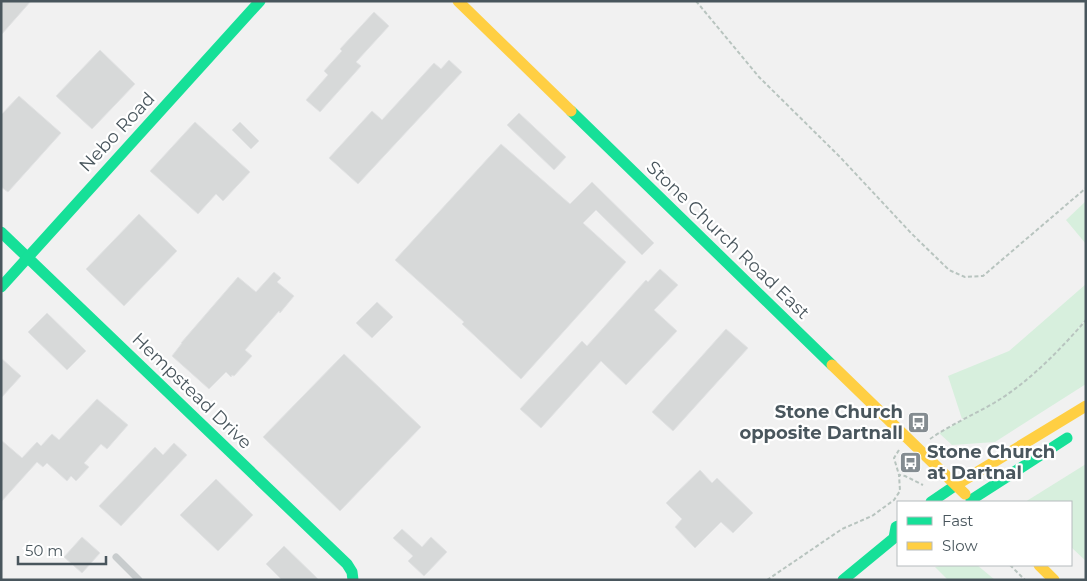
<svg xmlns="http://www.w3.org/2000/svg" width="1087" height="581" viewBox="0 0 1087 581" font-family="Montserrat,sans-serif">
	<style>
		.green { fill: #d7efdd }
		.building { fill: #d7d9d9; stroke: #e2e3e4 }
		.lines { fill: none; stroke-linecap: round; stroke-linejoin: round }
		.path { stroke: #b8c4bf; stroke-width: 2; stroke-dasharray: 4 2.5; stroke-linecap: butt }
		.lane { stroke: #c8cccd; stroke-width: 7 }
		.fast { stroke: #16e098; stroke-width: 11 }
		.slow { stroke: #ffcf43; stroke-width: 11 }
		.labels { text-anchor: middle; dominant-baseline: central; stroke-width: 4.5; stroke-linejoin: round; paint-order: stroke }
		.street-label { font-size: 18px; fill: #49565d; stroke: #fff }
		.poi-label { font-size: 18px; font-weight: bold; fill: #49565d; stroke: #fff; text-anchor: end }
	</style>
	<rect width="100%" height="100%" fill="#f1f1f1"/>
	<g class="green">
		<polygon points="1086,201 1086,244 1066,220"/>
		<polygon points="1086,284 1086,319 1066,341 1086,320 1086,384 995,442 952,445 939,433 970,416 962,419 948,376 1009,351"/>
		<polygon points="1086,464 1086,561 1071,547 1071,502 1025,502"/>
		<polygon points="944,565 977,565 995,580 948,580 935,567"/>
	</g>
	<g class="building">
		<polygon points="1,1 31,1 1,35"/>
		<polygon points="374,12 389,26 356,62 361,66 320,112 306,100 328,75 324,71 342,51 340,49"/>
		<polygon points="100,50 135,84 92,129 56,96"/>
		<polygon points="449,60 462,72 358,184 329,158 372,111 382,120 434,63 441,69"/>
		<polygon points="19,96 61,133 8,192 1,187 1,115"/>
		<polygon points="519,113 566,157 554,170 507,125"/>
		<polygon points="195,122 250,172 223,201 216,194 198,214 150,171"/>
		<polygon points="240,122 259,141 251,149 232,130"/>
		<polygon points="501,144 570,204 592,182 654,243 642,255 596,210 583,223 626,262 521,379 462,324 464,322 395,260"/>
		<polygon points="139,214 177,251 124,306 86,269"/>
		<polygon points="660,269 678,285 654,310 677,331 626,385 601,361 541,428 520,409 582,341 587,346 646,280 648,282"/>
		<polygon points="274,272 281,278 277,282 294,296 280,313 279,311 245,350 252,356 234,376 232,375 231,377 226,372 209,389 172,356 182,343 181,343 238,277 256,292"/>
		<polygon points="377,302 393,317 372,338 356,323"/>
		<polygon points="47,313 86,351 67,370 28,332"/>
		<polygon points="726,329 748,348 673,431 652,412"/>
		<polygon points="344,354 421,427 340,511 263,437"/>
		<polygon points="1,358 21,376 1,398"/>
		<polygon points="97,399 128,425 107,449 101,444 84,463 89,467 76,481 71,476 67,481 47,463 43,467 37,462 1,502 1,440 22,458 37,442 41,446 52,434 59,440"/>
		<polygon points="174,443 187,455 121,526 99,506 155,447 163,455"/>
		<polygon points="700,470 712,483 717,478 753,513 733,533 721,522 695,548 675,527 682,519 666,503"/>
		<polygon points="216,479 253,515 218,551 180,515"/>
		<polygon points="402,529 422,547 431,537 447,552 424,576 408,561 413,556 393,538"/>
		<polygon points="82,537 100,553 82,573 64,557"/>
		<polygon points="284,546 319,580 282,580 266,564"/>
	</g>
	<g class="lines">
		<g class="path">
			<polyline points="696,1 759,77 840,157 911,233 949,270 965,277 983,276 1086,188"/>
			<path d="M930 439C950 425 973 415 994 403 1029 382 1059 351 1086 320"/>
			<polyline points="899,450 894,458 899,475"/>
			<polyline points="1010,565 1025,580"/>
			<polyline points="767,580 842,529 872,516 894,500 900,491 899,475 905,476 923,485"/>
		</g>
		<polyline class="lane" points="116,557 139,580"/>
		<g class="fast">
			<polyline points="571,111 832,365"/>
			<polyline points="1,232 347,564 352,572 353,580"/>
			<polyline points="1,287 260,1"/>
			<polyline points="971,500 1067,438"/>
			<polyline points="931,502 956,485"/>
			<polyline points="843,580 894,538 896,527 898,526"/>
		</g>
		<g class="slow">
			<polyline points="458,1 571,111"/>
			<polyline points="832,365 965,494"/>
			<polyline points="956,485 1086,406"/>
			<polyline points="1039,565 1054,580"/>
		</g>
	</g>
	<defs>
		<symbol id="bus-square" viewBox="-11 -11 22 22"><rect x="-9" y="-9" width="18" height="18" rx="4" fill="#848c91" stroke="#fff"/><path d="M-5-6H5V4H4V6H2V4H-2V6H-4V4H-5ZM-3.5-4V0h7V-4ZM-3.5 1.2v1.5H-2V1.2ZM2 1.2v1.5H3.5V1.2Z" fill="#fff"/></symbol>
	</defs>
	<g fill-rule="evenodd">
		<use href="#bus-square" x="906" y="410" width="25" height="25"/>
		<use href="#bus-square" x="898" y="450" width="25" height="25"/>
	</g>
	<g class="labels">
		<g class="street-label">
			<text transform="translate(117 132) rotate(-47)">Nebo Road</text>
			<text transform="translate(728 240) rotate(44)">Stone Church Road East</text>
			<text transform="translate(192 391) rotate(44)">Hempstead Drive</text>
		</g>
		<g class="poi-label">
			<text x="903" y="412">Stone Church<tspan x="903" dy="21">opposite Dartnall</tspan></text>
			<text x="927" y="452" text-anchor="start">Stone Church<tspan x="927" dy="21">at Dartnal</tspan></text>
		</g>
	</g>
	<rect width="1087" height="581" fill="none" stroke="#49565d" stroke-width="5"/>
	<rect x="897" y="501" width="175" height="65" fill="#ffffff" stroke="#b6bbbe"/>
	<rect x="907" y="517" width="25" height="8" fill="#16e098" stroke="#b6bbbe"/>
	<text x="942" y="526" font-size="15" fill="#49565d">Fast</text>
	<rect x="907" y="542" width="25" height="8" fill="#ffcf43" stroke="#b6bbbe"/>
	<text x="942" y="551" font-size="15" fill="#49565d">Slow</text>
	<path d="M18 556v8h88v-8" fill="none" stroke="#49565d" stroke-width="2.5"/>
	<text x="25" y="556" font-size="15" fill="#49565d" stroke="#ffffff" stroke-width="4" paint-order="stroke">50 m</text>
</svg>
